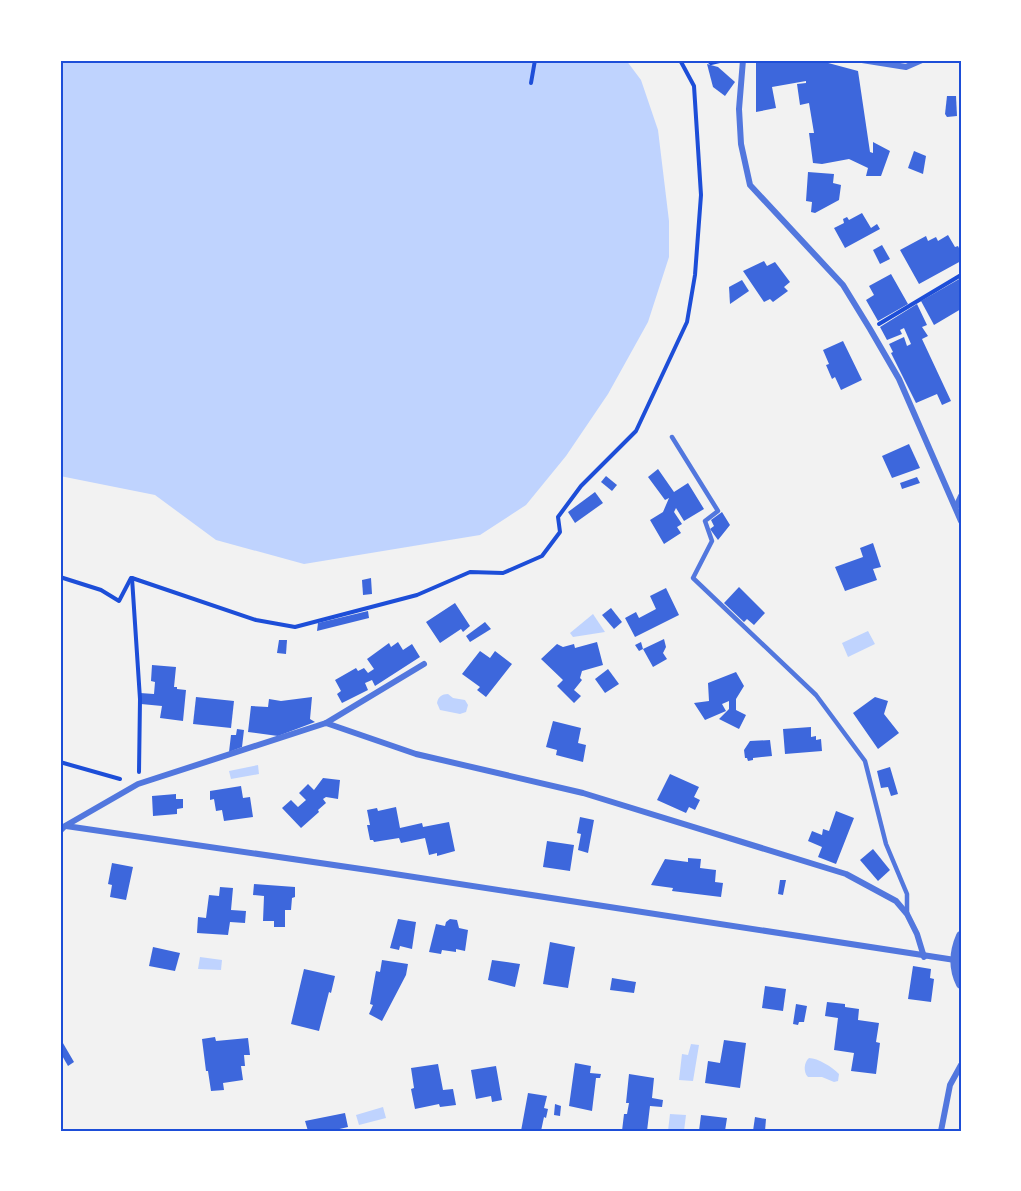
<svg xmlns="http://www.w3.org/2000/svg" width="1021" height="1191" viewBox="0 0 1021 1191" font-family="'Fira Sans',sans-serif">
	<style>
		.water { fill: #bfd3fe }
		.building { fill: #3d67dc }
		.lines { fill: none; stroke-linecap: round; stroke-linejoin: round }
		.path { stroke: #1d4ed8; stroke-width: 4 }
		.service { stroke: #5277de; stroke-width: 4.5 }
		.minor { stroke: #5277de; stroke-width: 6 }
		.tertiary { stroke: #5277de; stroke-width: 10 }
		.neatline { fill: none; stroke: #1d4ed8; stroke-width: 2 }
	</style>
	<rect width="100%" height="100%" fill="#f2f2f2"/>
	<g class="water">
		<polygon points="60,60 626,60 641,80 658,130 669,221 669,257 648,322 608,394 566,456 526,505 480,535 304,564 216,540 155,495 60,476"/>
		<polygon points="593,614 605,632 573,637 570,633"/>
		<polygon points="868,631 875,644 848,657 842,643"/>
		<path d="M448 694 453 698 465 700 468 705 466 712 460 714 440 710 437 703C438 697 442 694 448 694Z"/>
		<polygon points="258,765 259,774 231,779 229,771"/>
		<polygon points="200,957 222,960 221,970 198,969"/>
		<polygon points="691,1044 699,1045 693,1081 679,1080 682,1054 688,1055"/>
		<path d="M809 1058C818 1058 832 1067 839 1074L838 1081 834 1082 822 1077H808C803 1072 804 1062 809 1058Z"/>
		<polygon points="383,1107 386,1118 359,1125 356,1115"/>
		<polygon points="670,1114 686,1115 684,1131 668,1131"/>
	</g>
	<g class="building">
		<polygon points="765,60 817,60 858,71 870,152 873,153 873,142 890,151 881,176 866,176 868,168 849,159 822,164 813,163 809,133 814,133 809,103 800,105 797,84 806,83 806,81 772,87 776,108 756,112 756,63"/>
		<polygon points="707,64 718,67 735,82 725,96 713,87"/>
		<polygon points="947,96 956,96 957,116 947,117 945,114"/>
		<polygon points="914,151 926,156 923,174 908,168"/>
		<polygon points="808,172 834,174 833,183 841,185 839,200 815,213 811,212 812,202 806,201"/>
		<polygon points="862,213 871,228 877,224 880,229 845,248 834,228 844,223 843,219 847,217 849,220"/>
		<polygon points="948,235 955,247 958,246 961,252 961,261 919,284 900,250 926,236 928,241 936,237 938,241"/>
		<polygon points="882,245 890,259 880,264 873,250"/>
		<polygon points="764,261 767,266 775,262 790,282 784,287 788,291 773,302 770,299 764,302 743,271"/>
		<polygon points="891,274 908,304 878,321 866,300 874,295 869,286"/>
		<polygon points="961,278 961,309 934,325 921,301"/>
		<polygon points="742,280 749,291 730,304 729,287"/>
		<polygon points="917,304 927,325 922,327 928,336 922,339 951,401 942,405 937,394 916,403 891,353 893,352 889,344 904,337 907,346 911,344 904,328 900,330 902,334 887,340 880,327"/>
		<polygon points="843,341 862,380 841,390 835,377 832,379 826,365 829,364 823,350"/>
		<polygon points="909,444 920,468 892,478 882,456"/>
		<polygon points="658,469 674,492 688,483 704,509 684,521 676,508 674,512 682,524 677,527 681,533 664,544 650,520 663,512 669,498 665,500 648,477"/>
		<polygon points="606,476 617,485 612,491 601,482"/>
		<polygon points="917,477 920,483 902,489 900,483"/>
		<polygon points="595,492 603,503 575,523 568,512"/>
		<polygon points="722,512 730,525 718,540 710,529 714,526 711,520"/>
		<polygon points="873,543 881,567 873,569 877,580 845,591 835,567 863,557 860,548"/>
		<polygon points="371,578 372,594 363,595 362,580"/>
		<polygon points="739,587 765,613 754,625 747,619 744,622 724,603"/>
		<polygon points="666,588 679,615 635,637 625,618 636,612 639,618 656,609 650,596"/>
		<polygon points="455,603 470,626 463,632 461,629 440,643 426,622"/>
		<polygon points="611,608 622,622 614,629 602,615"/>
		<polygon points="368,611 369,618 317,631 318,623"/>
		<polygon points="485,622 491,629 470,642 466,636"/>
		<polygon points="664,639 666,647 663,653 667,659 653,667 643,649 639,651 635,645 641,642 643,649"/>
		<polygon points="279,640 287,640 286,654 277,653"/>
		<polygon points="398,642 403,650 412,644 420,657 375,686 372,680 365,683 368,690 342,703 337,694 341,691 335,680 356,668 358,671 364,668 368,673 374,669 367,659 389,643 391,647"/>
		<polygon points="597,642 603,665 582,671 580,678 582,680 574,690 581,696 574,703 557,686 563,680 541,659 557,644 563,647 574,644 575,648"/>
		<polygon points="480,651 490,658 495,651 512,664 486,697 477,690 480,687 462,674"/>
		<polygon points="152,665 176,667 174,687 177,687 177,689 186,690 183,721 160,718 162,706 141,704 140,693 154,694 155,682 151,681"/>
		<polygon points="608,669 619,684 605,693 595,679"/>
		<polygon points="736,672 744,686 736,699 736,710 746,715 739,729 719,719 729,709 729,701 722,704 726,711 705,720 694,703 709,701 708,683"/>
		<polygon points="196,697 234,701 231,728 193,724"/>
		<polygon points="312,697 310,719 315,722 278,736 248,732 251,706 268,707 269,699 281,701"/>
		<polygon points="875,697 888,701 884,714 899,733 878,749 853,713"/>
		<polygon points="553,721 581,728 578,743 586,745 583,762 556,755 557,750 546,747"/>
		<polygon points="811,727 811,737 816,736 816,740 821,739 822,751 785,754 783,729"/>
		<polygon points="237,729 244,730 242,747 229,752 231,735 236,735"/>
		<polygon points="770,740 772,756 753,758 753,760 748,761 747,758 745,758 744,750 750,741"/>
		<polygon points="890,767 898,794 891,796 888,787 881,788 877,771"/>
		<polygon points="670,774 699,787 694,797 700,800 695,810 689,807 686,813 657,800"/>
		<polygon points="323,778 340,780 338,799 326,797 323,799 326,803 318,810 319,812 301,828 282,808 291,800 298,807 306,800 299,793 308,784 314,790"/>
		<polygon points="241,786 243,798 250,797 253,817 224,821 222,810 216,811 214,799 210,800 210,791"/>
		<polygon points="176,794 176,799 183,799 183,808 177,809 177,814 153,816 152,796"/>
		<polygon points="396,807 400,828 422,823 423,827 449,822 455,851 437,856 437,853 429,855 425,838 401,843 399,838 374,842 373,840 370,840 367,825 370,825 367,810 377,808 378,811"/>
		<polygon points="836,811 854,818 836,864 818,857 822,847 808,841 812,831 822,835 823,829 829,831"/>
		<polygon points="580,817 594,820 588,853 578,850 581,834 577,833"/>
		<polygon points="547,841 574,845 570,871 543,867"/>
		<polygon points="873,849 890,870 878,881 860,860"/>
		<polygon points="688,858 701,859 700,868 716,870 715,882 723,883 721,897 672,891 673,888 651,885 665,859 688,862"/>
		<polygon points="112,863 133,867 126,900 110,897 112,885 108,884"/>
		<polygon points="780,880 786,880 783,895 778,894"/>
		<polygon points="254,884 295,887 295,897 292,898 291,910 285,910 285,927 274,927 274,921 263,921 264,896 253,895"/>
		<polygon points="220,887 233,888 231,910 246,911 245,923 230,922 228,935 197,933 198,917 206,918 209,895 219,896"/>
		<polygon points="398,919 416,922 412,949 400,946 399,950 390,948"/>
		<polygon points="450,919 457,920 459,928 468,930 465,951 456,949 456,952 442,950 441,954 429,952 436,924 445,926 446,922"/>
		<polygon points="550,942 575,947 568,988 543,984"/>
		<polygon points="153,947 180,953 175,971 149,966"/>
		<polygon points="382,960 408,964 406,975 382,1021 369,1014 373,1005 370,1004 376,971 380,972"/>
		<polygon points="492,960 520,964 515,987 488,980"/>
		<polygon points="913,966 931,969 930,978 934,979 931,1002 908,999"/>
		<polygon points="304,969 335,976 331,993 329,992 319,1031 291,1024"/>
		<polygon points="612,978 636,982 634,993 610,990"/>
		<polygon points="765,986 786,989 783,1011 762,1008"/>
		<polygon points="827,1002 845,1004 845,1007 859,1009 858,1020 879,1023 876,1042 880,1043 876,1074 851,1071 854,1053 834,1050 838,1018 825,1016"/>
		<polygon points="796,1004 807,1006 804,1022 799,1022 798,1025 793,1024"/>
		<polygon points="215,1037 216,1041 248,1038 250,1055 244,1055 245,1066 241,1066 243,1080 223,1083 224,1090 211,1091 208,1071 206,1071 202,1039"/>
		<polygon points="60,1038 74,1062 68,1066 60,1052"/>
		<polygon points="724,1040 746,1043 740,1088 705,1083 708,1061 720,1063"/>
		<polygon points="575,1063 591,1066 590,1073 601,1074 600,1078 596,1078 592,1111 569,1106"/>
		<polygon points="438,1064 443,1090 453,1089 456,1105 440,1107 439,1104 415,1109 411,1089 414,1088 411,1068"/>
		<polygon points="496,1066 502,1100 492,1102 491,1096 476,1099 471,1070"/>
		<polygon points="629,1074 654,1078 652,1098 663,1100 662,1107 650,1106 647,1131 622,1131 624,1114 627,1114 629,1103 626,1103"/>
		<polygon points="528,1093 547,1096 544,1108 548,1109 546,1118 544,1117 541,1131 521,1131"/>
		<polygon points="555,1104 561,1106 560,1116 554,1115"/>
		<polygon points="345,1113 348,1127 331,1131 308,1131 305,1121"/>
		<polygon points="701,1115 727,1118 725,1131 699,1131"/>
		<polygon points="755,1117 766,1119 765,1131 753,1131"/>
	</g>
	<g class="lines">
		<g class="path">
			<polyline points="708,60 711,63 724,60"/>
			<polyline points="531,83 535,60"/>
			<polyline points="879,324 961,275"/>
			<polyline points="60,577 101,590 119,601 131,578"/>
			<polyline points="132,578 256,620 295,627 417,595 470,572 503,573 542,556 560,532 558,517 581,486 636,431 687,322 695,275 701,195 694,86 680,60"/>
			<polyline points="132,578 140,699 139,772"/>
			<polyline points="60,762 120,779"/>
		</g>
		<polyline class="service" points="672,437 718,511 705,521 712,541 693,578 816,695 865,761 886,844 907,894 907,914"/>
		<g class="minor">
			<polyline points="743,60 739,109 741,144 750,185 843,285 870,329 899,379 961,521"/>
			<polyline points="862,60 906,67 922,60"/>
			<polyline points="956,507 961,496"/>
			<polyline points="326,723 424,664"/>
			<polyline points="66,826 375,871 955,960"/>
			<polyline points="60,831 65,826 138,784 326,723 416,754 583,793 846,874 896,901 907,914 917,934 924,957"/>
			<polyline points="941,1131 950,1085 961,1065"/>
		</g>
		<path class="tertiary" d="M961 936C954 952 953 968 961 984"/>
	</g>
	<rect width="1021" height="1191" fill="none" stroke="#ffffff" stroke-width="123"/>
	<rect x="62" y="62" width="898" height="1068" class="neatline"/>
</svg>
